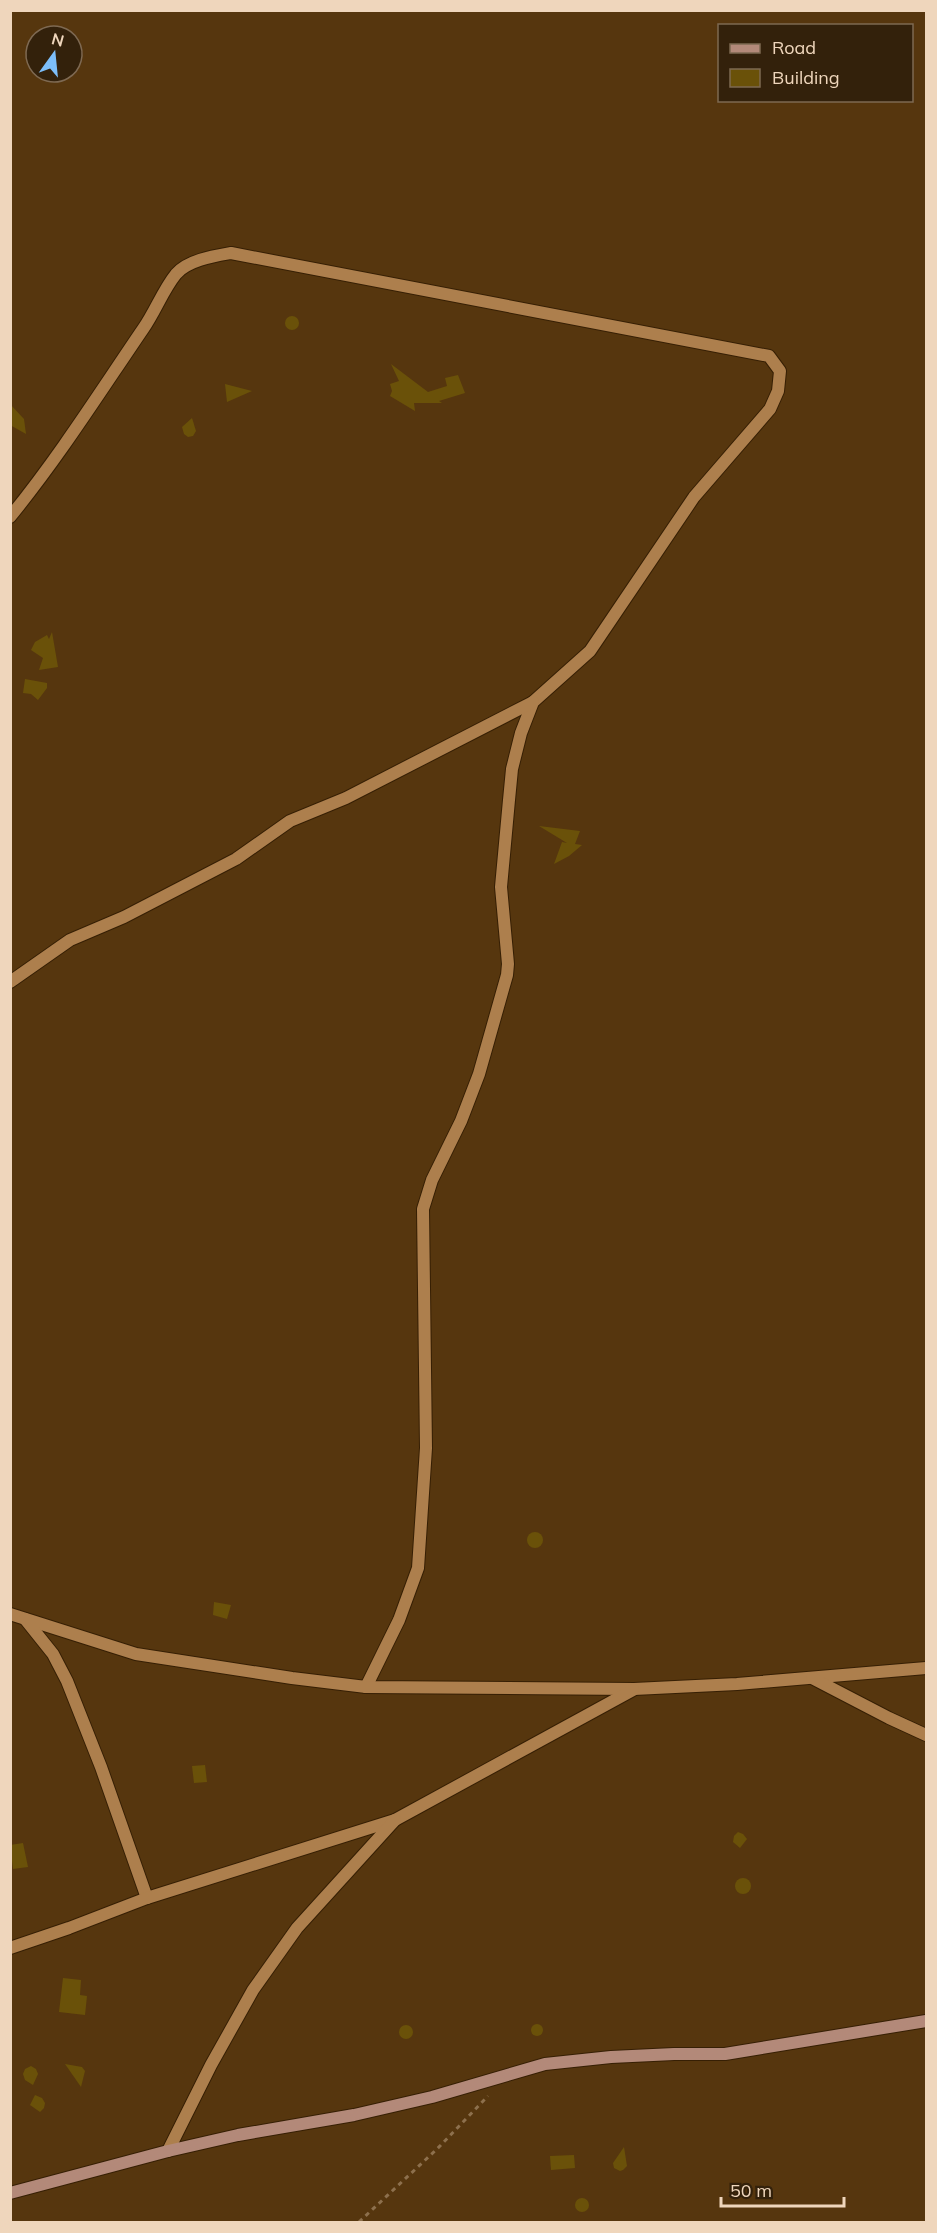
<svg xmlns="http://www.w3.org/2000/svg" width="937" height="2233" viewBox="0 0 937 2233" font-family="Mulish,sans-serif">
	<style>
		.building { fill: #6a5109 }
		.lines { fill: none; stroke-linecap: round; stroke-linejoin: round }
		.street-casing { stroke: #361f04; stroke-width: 14 }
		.secondary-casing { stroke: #361f04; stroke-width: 14 }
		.path { stroke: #8d704d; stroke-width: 3; stroke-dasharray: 4.5 4.5; stroke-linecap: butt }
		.street { stroke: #ad7f4d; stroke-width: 12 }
		.secondary { stroke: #b38979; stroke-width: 12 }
	</style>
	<rect width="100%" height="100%" fill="#56360e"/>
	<g class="building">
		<circle cx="292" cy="323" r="7"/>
		<polygon points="391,364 428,392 447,386 445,378 458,375 465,393 439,401 442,403 414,403 415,411 390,396 392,391 390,384 399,381"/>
		<polygon points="225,384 252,391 227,402"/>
		<polygon points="10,404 24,419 26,434 10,425"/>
		<polygon points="192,418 196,431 193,436 188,437 184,434 182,427"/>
		<polygon points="52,632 58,667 39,670 43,658 31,650 35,642 47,635 49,639"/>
		<polygon points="25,679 47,683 47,688 38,700 31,694 23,693"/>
		<polygon points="539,826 580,831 575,844 582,845 569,856 554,864 562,842 567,843"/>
		<circle cx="535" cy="1540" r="8"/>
		<polygon points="214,1602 231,1605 227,1619 213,1615"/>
		<polygon points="205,1765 207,1782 194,1783 192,1766"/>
		<polygon points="738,1832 743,1834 747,1839 740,1848 733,1842 734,1836"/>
		<polygon points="23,1843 28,1867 13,1869 10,1845"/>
		<circle cx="743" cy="1886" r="8"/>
		<polygon points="63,1978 81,1980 80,1995 87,1996 85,2015 59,2012"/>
		<circle cx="537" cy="2030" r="6"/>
		<circle cx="406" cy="2032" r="7"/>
		<polygon points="65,2064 82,2067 85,2071 81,2087"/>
		<polygon points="31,2066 36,2069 38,2074 33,2085 25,2080 23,2074 25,2069"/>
		<polygon points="35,2095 42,2098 45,2103 44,2108 40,2112 30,2105"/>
		<polygon points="624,2147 627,2166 623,2170 620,2171 614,2168 613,2163"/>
		<polygon points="574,2155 575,2168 551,2170 550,2156"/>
		<circle cx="582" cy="2205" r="7"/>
	</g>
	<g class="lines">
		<defs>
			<g id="street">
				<path d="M10 517C59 457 100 392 143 329 155 312 163 290 176 274 188 260 214 256 231 253L769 356 780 371 778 391 770 409 694 497 590 651 533 702 521 733 512 769 509 800 501 887 508 964 507 975 479 1074 461 1121 432 1180 423 1209 426 1448 418 1568 399 1620 366 1687"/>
				<polyline points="10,982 70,940 124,917 236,859 290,821 346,798 533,702"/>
				<polyline points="10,1614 136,1654 292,1678 366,1687 634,1689 737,1684 926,1668"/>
				<polyline points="25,1619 53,1654 67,1681 101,1767 147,1898"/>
				<polyline points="812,1678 889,1718 926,1735"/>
				<polyline points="10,1948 69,1928 147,1898 395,1820 633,1690"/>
				<polyline points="168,2151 211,2065 253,1990 297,1928 395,1820"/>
			</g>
			<polyline id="secondary" points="10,2193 168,2151 238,2135 354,2115 432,2097 545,2064 611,2057 674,2054 725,2054 926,2021"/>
		</defs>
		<use href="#street" class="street-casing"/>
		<use href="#secondary" class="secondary-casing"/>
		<polyline class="path" points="359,2222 437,2149 488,2096"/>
		<use href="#street" class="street"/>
		<use href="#secondary" class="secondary"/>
	</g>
	<rect width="937" height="2233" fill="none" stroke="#efd6bc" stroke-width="24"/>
	<rect x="718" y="24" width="195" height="78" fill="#33210b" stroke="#7e6952" stroke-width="1.5"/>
	<rect x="730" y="44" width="30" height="9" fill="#b38979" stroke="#7e6952" stroke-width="1.5"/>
	<text x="772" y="54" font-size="18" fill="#efd6bc">Road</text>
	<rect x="730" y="69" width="30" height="18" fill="#6a5109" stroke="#7e6952" stroke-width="1.5"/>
	<text x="772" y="84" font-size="18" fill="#efd6bc">Building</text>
	<g transform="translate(54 54) rotate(15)"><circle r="28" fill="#33210b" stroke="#7e6952" stroke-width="1.5"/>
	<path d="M0-4.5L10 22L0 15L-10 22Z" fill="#7dbef9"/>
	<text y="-9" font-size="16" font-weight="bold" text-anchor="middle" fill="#efd6bc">N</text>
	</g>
	<path d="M721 2197v9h123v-9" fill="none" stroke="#efd6bc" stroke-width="3"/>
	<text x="730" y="2197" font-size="18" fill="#efd6bc" stroke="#33210b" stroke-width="4.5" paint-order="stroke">50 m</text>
</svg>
